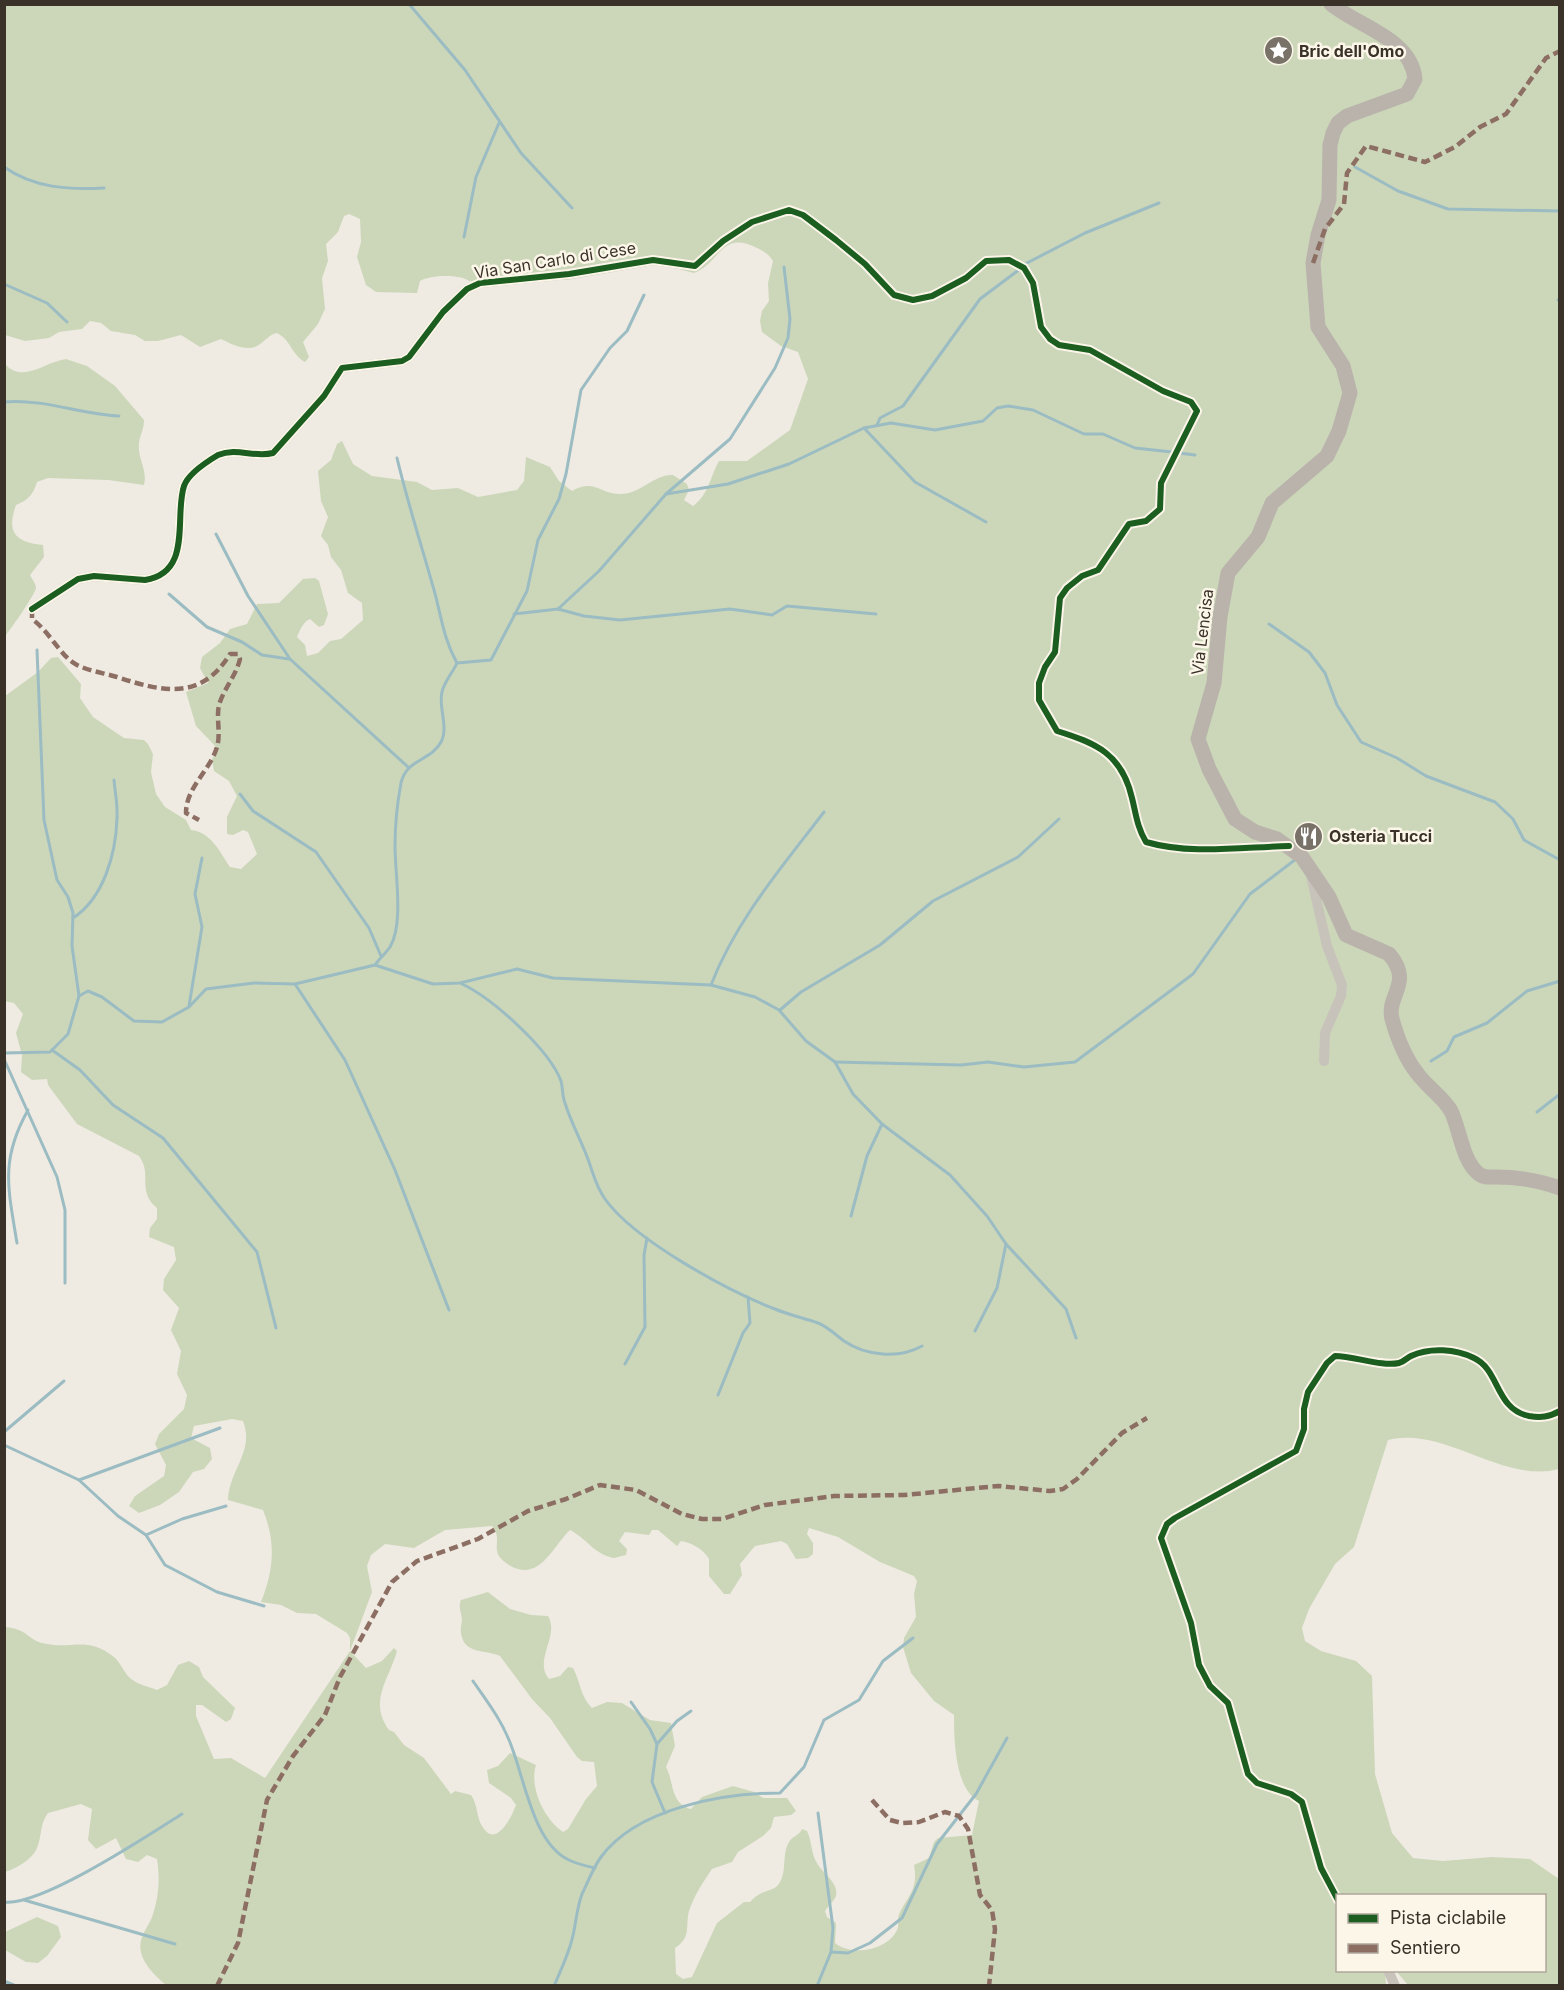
<svg xmlns="http://www.w3.org/2000/svg" width="1564" height="1990" viewBox="0 0 1564 1990" font-family="Inter,sans-serif">
	<style>
		.green { fill: #ccd7ba; fill-rule: evenodd }
		.lines { fill: none; stroke-linecap: round; stroke-linejoin: round }
		.stream { stroke: #9bbcc2; stroke-width: 3 }
		.street { stroke: #c8c3ba; stroke-width: 10 }
		.secondary { stroke: #b9b3ab; stroke-width: 15 }
		.quiet { stroke: #8d6e63; stroke-width: 4.5; stroke-dasharray: 9 4.5; stroke-linecap: butt }
		.cycleway-casing { stroke: #fcf6e9; stroke-width: 10 }
		.cycleway { stroke: #1b5e20; stroke-width: 6 }
		.labels { text-anchor: middle; dominant-baseline: central; stroke-width: 5; stroke-linejoin: round; paint-order: stroke }
		.poi-label { font-size: 16px; font-weight: bold; fill: #3a3128; stroke: #fcf6e9; text-anchor: start }
		.street-label { font-size: 16px; fill: #3a3128; stroke: #fcf6e9 }
	</style>
	<rect width="100%" height="100%" fill="#efebe2"/>
	<g class="green">
		<path d="M5 5H1559V1469C1502 1484 1445 1426 1388 1440L1354 1547 1335 1564 1309 1609 1302 1628 1305 1641 1321 1651 1356 1661 1372 1676 1375 1774 1392 1833 1413 1858 1443 1861 1492 1857 1530 1859 1559 1879V1985H1408L1396 1971 1544 1970V1896H1338V1970L1385 1971 1386 1985H166C153 1974 133 1955 143 1935 146 1927 151 1922 153 1914 159 1896 160 1878 157 1859L147 1855 138 1862 126 1859 116 1838 96 1849 88 1840 92 1809 81 1804 48 1813C40 1824 42 1833 38 1845 35 1858 16 1869 5 1872L4 1627C28 1628 27 1641 47 1644 74 1649 87 1636 114 1657 120 1662 123 1670 128 1676 135 1684 147 1686 157 1690L167 1685 178 1665 189 1661 199 1667 203 1677 235 1708 231 1719 226 1722 202 1705H196V1716L214 1759 231 1758 265 1778 350 1651V1638L347 1633 316 1614 297 1613 281 1605 261 1602C274 1570 276 1542 263 1510L228 1500C229 1470 255 1451 243 1421L232 1419 194 1426 191 1438 210 1448 212 1459 204 1469 193 1472 179 1492 160 1505 139 1513 129 1506 135 1496 164 1476 166 1465 155 1444 159 1434 184 1409 187 1395 177 1374 181 1351 171 1330 179 1308 163 1290 164 1279 176 1260 174 1247 149 1237 150 1228 157 1219V1208C136 1190 153 1175 139 1156L77 1124 48 1085 47 1079 32 1080 21 1072 22 1055 16 1033 23 1014 14 1003 4 1001 5 696 38 672 51 658 58 657 81 684 80 698 93 717 124 738 144 740 148 744 153 754 151 772 156 794 165 807 186 820 191 830C211 832 220 852 230 867L241 869 257 854 248 832 243 830 233 835 227 834V817L237 796 229 781 214 771 212 759 218 749 196 726 186 692 208 683 200 668 202 657 220 643 230 629 247 624 257 604 279 603 303 579 315 578 319 581 328 614 324 625 319 627 310 619C303 622 300 630 297 637L305 645 307 656 318 653 330 641 341 639 363 620 362 603 348 593 341 570 331 557 328 545 321 536 328 517 321 501 318 471 331 460 337 444 342 441 353 464 372 476 417 482 432 490 458 488 478 497 517 490 524 481 526 457 550 467 559 481 572 491C596 478 600 495 621 494 641 494 654 474 673 475L687 484 689 490 684 500 693 506C709 494 710 477 719 461H747L790 430 808 379 798 352 781 346 762 332 760 321 762 311 769 301 768 283 773 261C769 254 762 250 755 247 721 231 720 263 694 273L659 264 567 280 469 281C459 274 431 275 420 281L417 293 376 292 366 285 357 257 361 242 360 219 349 214 344 216 338 232 326 244 328 261 322 278 325 309 318 324 303 342 309 357 305 362C291 354 291 340 277 333 269 335 267 339 260 344 249 353 233 345 221 339L200 347 181 335 158 341H145L135 335 111 331 101 323 90 321 82 329 59 332 49 338 25 341 5 335ZM492 1526C502 1537 493 1547 499 1556 503 1562 511 1567 518 1569 542 1576 555 1544 570 1530 586 1538 595 1555 614 1558L626 1555 627 1549 619 1541 625 1532 649 1535 652 1530H658L677 1546 681 1541C691 1542 704 1550 709 1559V1576L724 1594H730L742 1575 740 1564 755 1546 781 1541 787 1544 796 1559 808 1558 813 1554V1543L807 1534 809 1528 838 1537 880 1562 914 1576 917 1581 914 1594 916 1617 904 1638 903 1647 911 1673 934 1701 954 1715C954 1739 955 1790 979 1801L972 1835 938 1838 934 1842 929 1858 914 1865C918 1889 910 1893 900 1912 896 1919 900 1924 897 1930 888 1950 852 1957 835 1943L836 1923 827 1917 825 1911C828 1906 834 1901 836 1896 839 1882 822 1873 817 1863 811 1854 812 1841 807 1831L802 1829C799 1836 792 1836 789 1842 781 1855 788 1873 778 1885 772 1892 762 1889 750 1902H744L717 1923 692 1977 683 1979 676 1974 675 1948C692 1937 685 1927 689 1911 694 1896 703 1882 712 1869L732 1862 738 1852 763 1836 771 1828 774 1817 791 1815 796 1811 787 1798H763L754 1792 733 1786 702 1797 691 1809C670 1804 674 1781 666 1767L675 1746 671 1723 650 1720 622 1703 607 1702 592 1708C580 1696 581 1683 573 1668L568 1667 560 1676 549 1679C533 1660 560 1636 548 1616L531 1615 510 1609 488 1592 461 1600C458 1607 461 1611 462 1619 462 1624 460 1628 461 1633 464 1655 485 1649 500 1656L532 1699 550 1718 577 1757 582 1761 594 1762 597 1786 586 1799 568 1829 563 1832C544 1819 529 1787 536 1765L510 1753 498 1766 487 1770 489 1783 511 1798 516 1805C512 1816 496 1850 482 1826 476 1816 478 1805 471 1795L455 1791 451 1794 424 1758 404 1745 394 1732 389 1730C368 1701 389 1680 397 1651L394 1648 382 1661 366 1668 350 1651 372 1592 367 1566 371 1555 385 1544 414 1548 445 1530Z"/>
		<path d="M66 359 87 366 115 386 144 420C144 429 140 435 139 443 137 458 148 470 144 485L108 480 48 478 37 482C33 495 28 500 16 505 6 533 16 542 43 545L44 557 30 575C32 579 36 584 36 588 36 593 9 632 5 636V364C23 384 44 362 66 359Z"/>
		<polygon points="37,1917 58,1926 61,1937 47,1956 38,1963 26,1962 5,1950 5,1932"/>
	</g>
	<g class="lines">
		<g class="stream">
			<polyline points="409,4 465,70 521,153 572,208"/>
			<path d="M4 167C34 188 69 190 104 188"/>
			<polyline points="1355,167 1398,191 1448,209 1560,211"/>
			<polyline points="464,237 476,177 499,123"/>
			<polyline points="1025,264 1085,233 1159,203"/>
			<polyline points="4,284 47,303 67,322"/>
			<polyline points="1558,300 1560,299"/>
			<path d="M4 402C48 399 77 414 119 416"/>
			<polyline points="877,425 880,418 903,406 980,299 1020,269"/>
			<polyline points="864,428 915,482 986,522"/>
			<polyline points="1179,453 1195,455"/>
			<path d="M397 458C407 500 420 541 432 583 441 612 442 636 457 663"/>
			<polyline points="666,494 728,484 789,464 864,428 891,423 935,430 983,421 997,408 1008,406 1033,410 1084,434 1103,434 1135,448 1172,452"/>
			<polyline points="216,534 248,596 290,659 408,767"/>
			<polyline points="169,594 207,627 242,642 262,655 289,659"/>
			<polyline points="558,609 599,571 666,494 730,439 775,368 788,338 790,319 784,267"/>
			<polyline points="514,614 558,609 584,616 620,620 730,609 772,615 787,606 876,614"/>
			<polyline points="1269,624 1309,652 1325,673 1337,705 1361,742 1397,758 1426,776 1495,802 1513,819 1524,840 1560,860"/>
			<polyline points="37,650 44,820 57,880 68,897 73,913 72,946 79,996"/>
			<polyline points="240,794 253,811 316,852 369,928 381,956"/>
			<path d="M73 918C104 898 116 853 117 818 118 806 115 792 114 780"/>
			<path d="M375 965C379 959 386 953 390 947 404 924 395 873 395 847 395 826 397 804 401 783 406 759 431 761 441 742 449 727 438 707 442 692 444 682 453 672 457 663L491 660 527 591 538 540 559 499 566 474 581 390 610 348 627 331 644 295"/>
			<polyline points="295,984 345,1060 395,1170 449,1310"/>
			<path d="M462 984C492 998 549 1049 561 1081 563 1088 562 1096 565 1103 571 1123 582 1142 589 1162 594 1176 596 1186 605 1199 634 1240 728 1291 775 1309 789 1315 804 1318 818 1323 828 1327 836 1335 844 1341 866 1356 899 1359 922 1346"/>
			<path d="M711 985C736 920 782 867 824 812"/>
			<polyline points="189,1006 202,927 195,894 202,858"/>
			<polyline points="780,1010 801,992 880,945 933,901 1018,857 1059,819"/>
			<polyline points="52,1050 80,1070 113,1105 163,1138 257,1252 276,1328"/>
			<polyline points="4,1053 50,1052 68,1034 79,996 88,991 102,997 134,1021 162,1022 189,1007 206,989 254,983 295,984 375,965 433,984 460,983 517,969 553,978 711,985 755,997 779,1010 806,1041 835,1062 853,1094 882,1124 950,1175 987,1216 1006,1244 1066,1309 1076,1338"/>
			<polyline points="4,1059 57,1177 65,1210 65,1283"/>
			<polyline points="1431,1061 1447,1051 1454,1037 1487,1023 1527,991 1560,981"/>
			<polyline points="835,1062 961,1065 988,1062 1024,1067 1075,1062 1193,974 1250,894 1296,859"/>
			<polyline points="1537,1112 1560,1094"/>
			<polyline points="851,1216 867,1156 882,1124"/>
			<path d="M17 1243C8 1188 0 1160 28 1110"/>
			<polyline points="975,1331 997,1288 1006,1244"/>
			<polyline points="625,1364 645,1327 644,1255 647,1238"/>
			<polyline points="718,1395 743,1333 750,1323 748,1297"/>
			<polyline points="4,1432 64,1381"/>
			<polyline points="4,1445 79,1480 118,1516 146,1535 165,1565 217,1592 264,1606"/>
			<polyline points="79,1480 220,1428"/>
			<polyline points="146,1535 182,1519 226,1506"/>
			<path d="M473 1681C486 1700 500 1718 509 1740 524 1774 532 1843 569 1860 577 1864 586 1866 595 1868"/>
			<polyline points="631,1702 650,1729 657,1744"/>
			<polyline points="665,1813 652,1782 657,1744 677,1721 691,1711"/>
			<polyline points="24,1900 175,1944"/>
			<path d="M4 1902C40 1907 149 1835 182 1814"/>
			<polyline points="831,1952 848,1953 870,1943 902,1918 937,1844 976,1794 1007,1738"/>
			<polyline points="4,1981 16,1986"/>
			<path d="M554 1986C560 1972 567 1957 571 1943 576 1927 576 1910 582 1894 588 1882 593 1868 601 1857 637 1808 723 1793 780 1793L804 1767 824 1720 859 1700 883 1661 913 1638"/>
			<polyline points="817,1986 831,1952 833,1928 818,1813"/>
		</g>
		<g class="street">
			<path d="M32 609 78 579 94 576 145 580C193 573 174 516 184 486 188 474 208 461 218 455 237 447 254 458 273 453L324 396 342 368 402 361 409 357 443 312 467 289 480 283 569 274 653 260 695 266 723 241 752 222 789 210 803 215 836 240 865 264 894 295 913 300 932 296 966 278 986 261 1009 260 1024 268 1033 283 1041 327 1050 339 1059 345 1090 350 1163 391 1191 402 1197 411 1161 483 1160 509 1146 521 1129 524 1098 570 1082 576 1067 588 1060 598 1055 652 1045 667 1039 683V700L1057 731C1096 743 1122 754 1132 798 1136 814 1137 827 1146 842 1189 854 1241 847 1286 846"/>
			<polyline points="1311,876 1327,946 1342,985 1341,996 1325,1033 1324,1061"/>
			<path d="M1338 1900 1321 1868 1302 1802 1291 1794 1257 1783 1248 1774 1228 1703 1210 1686 1199 1665 1191 1623 1161 1538 1167 1524 1175 1518 1296 1451 1304 1429V1409L1308 1392 1327 1363 1335 1356C1354 1356 1382 1367 1399 1363 1403 1362 1407 1358 1411 1356 1430 1347 1456 1349 1474 1358 1500 1370 1495 1409 1529 1416 1541 1418 1549 1417 1560 1411"/>
			<polyline points="1388,1970 1395,1986"/>
		</g>
		<path class="secondary" d="M1331 4C1359 27 1411 38 1415 79L1407 94 1347 116 1338 123 1333 133 1330 145 1329 200 1318 235 1313 263 1318 327 1343 366 1350 393 1339 431 1327 456 1272 503 1258 537 1228 573 1220 617 1214 683 1198 739 1209 769 1235 819 1255 832 1277 839 1302 857 1329 897 1346 935 1389 954C1414 983 1386 995 1392 1019 1397 1037 1406 1059 1417 1073 1427 1087 1443 1097 1451 1111 1460 1129 1462 1161 1479 1174 1484 1178 1490 1177 1496 1177 1519 1177 1538 1180 1560 1188"/>
		<g class="quiet">
			<polyline points="1313,263 1325,229 1344,204 1347,173 1366,146 1425,162 1455,147 1480,127 1506,114 1546,58 1560,51"/>
			<path d="M32 609V619C50 632 61 657 77 665 89 671 104 673 117 677 163 692 201 701 230 654H238L240 659C236 676 224 688 219 705 216 718 221 734 217 747 210 771 186 787 186 813L199 820"/>
			<polyline points="872,1800 890,1820 902,1823 919,1822 945,1812 959,1816 968,1829 980,1895 992,1910 995,1929 989,1986"/>
			<polyline points="217,1986 238,1943 267,1800 293,1756 325,1715 340,1677 392,1582 417,1561 478,1539 528,1511 566,1499 600,1485 636,1490 682,1514 702,1519 722,1519 765,1505 834,1496 904,1495 998,1486 1050,1491 1063,1489 1077,1479 1122,1433 1147,1418"/>
		</g>
		<defs>
			<g id="cycleway">
				<path d="M32 609 78 579 94 576 145 580C193 573 174 516 184 486 188 474 208 461 218 455 237 447 254 458 273 453L324 396 342 368 402 361 409 357 443 312 467 289 480 283 569 274 653 260 695 266 723 241 752 222 789 210 803 215 836 240 865 264 894 295 913 300 932 296 966 278 986 261 1009 260 1024 268 1033 283 1041 327 1050 339 1059 345 1090 350 1163 391 1191 402 1197 411 1161 483 1160 509 1146 521 1129 524 1098 570 1082 576 1067 588 1060 598 1055 652 1045 667 1039 683V700L1057 731C1096 743 1122 754 1132 798 1136 814 1137 827 1146 842 1190 855 1243 847 1289 846"/>
				<path d="M1338 1900 1321 1868 1302 1802 1291 1794 1257 1783 1248 1774 1228 1703 1210 1686 1199 1665 1191 1623 1161 1538 1167 1524 1175 1518 1296 1451 1304 1429V1409L1308 1392 1327 1363 1335 1356C1354 1356 1382 1367 1399 1363 1403 1362 1407 1358 1411 1356 1430 1347 1456 1349 1474 1358 1500 1370 1495 1409 1529 1416 1541 1418 1549 1417 1560 1411"/>
			</g>
		</defs>
		<use href="#cycleway" class="cycleway-casing"/>
		<use href="#cycleway" class="cycleway"/>
	</g>
	<defs>
		<symbol id="sight-disc" viewBox="-11 -11 22 22"><circle r="9.5" fill="#797269" stroke="#fcf6e9"/><path d="M0-6L1.8-2.2L6-1.7L2.9 1.2L3.7 5.4L0 3.3L-3.7 5.4L-2.9 1.2L-6-1.7L-1.8-2.2Z" fill="#fff"/></symbol>
		<symbol id="restaurant-disc" viewBox="-11 -11 22 22"><circle r="9.5" fill="#797269" stroke="#fcf6e9"/><path d="M-5-6h1v4h1v-4h1v4h1v-4h1v5L-1.5 .5V6h-2V.5L-5-1ZM5-6V6H3V1.5H1.5Q1.5-4 5-6Z" fill="#fff"/></symbol>
	</defs>
	<g fill-rule="evenodd">
		<use href="#sight-disc" x="1262" y="34" width="33" height="33"/>
		<use href="#restaurant-disc" x="1292" y="820" width="33" height="33"/>
	</g>
	<g class="labels">
		<g class="poi-label">
			<text x="1299" y="51">Bric dell'Omo</text>
			<text x="1329" y="836">Osteria Tucci</text>
		</g>
		<g class="street-label">
			<text transform="translate(555 260) rotate(-9)">Via San Carlo di Cese</text>
			<text transform="translate(1202 632) rotate(-83)">Via Lencisa</text>
		</g>
	</g>
	<rect width="1564" height="1990" fill="none" stroke="#3a3128" stroke-width="12"/>
	<rect x="1336" y="1894" width="210" height="78" fill="#fcf6e9" stroke="#aea79c" stroke-width="1.5"/>
	<rect x="1348" y="1914" width="30" height="9" fill="#1b5e20" stroke="#aea79c" stroke-width="1.5"/>
	<text x="1390" y="1924" font-size="18" fill="#3a3128">Pista ciclabile</text>
	<rect x="1348" y="1944" width="30" height="9" fill="#8d6e63" stroke="#aea79c" stroke-width="1.5"/>
	<text x="1390" y="1954" font-size="18" fill="#3a3128">Sentiero</text>
</svg>
